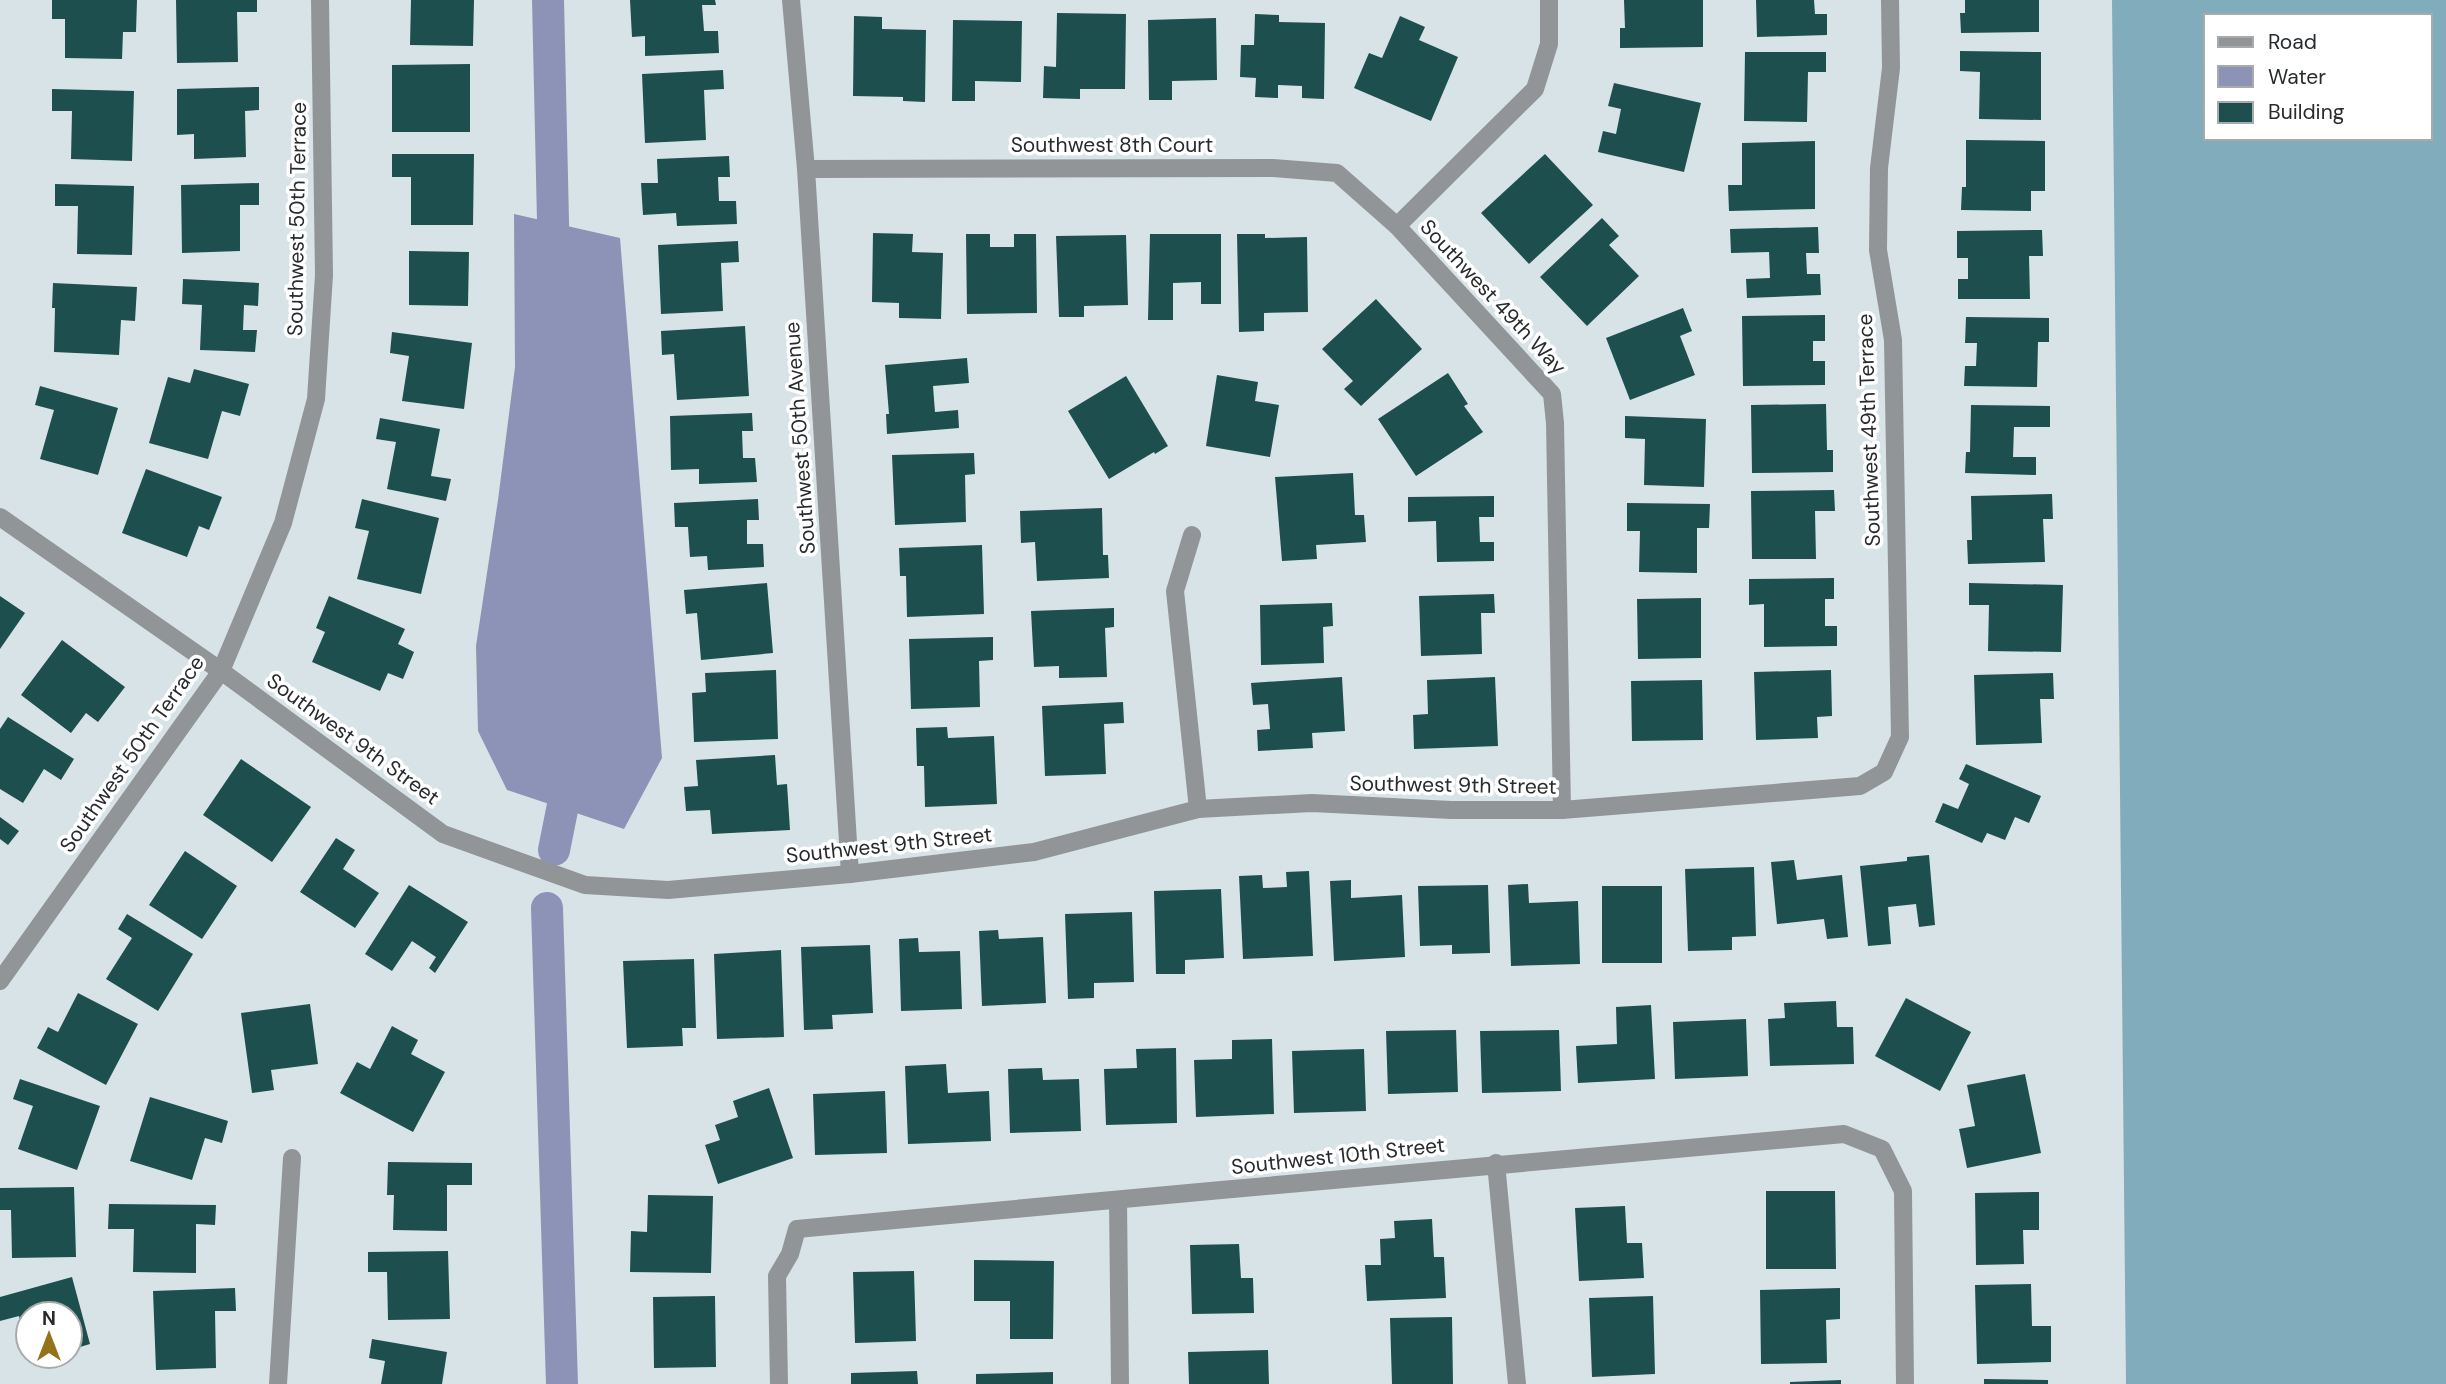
<svg xmlns="http://www.w3.org/2000/svg" width="2446" height="1384" viewBox="0 0 2446 1384" font-family="'DM Sans',sans-serif">
	<style>
		.forest { fill: #81acbc; fill-rule: evenodd }
		.water { fill: #8d93b6 }
		.lines { fill: none; stroke-linecap: round; stroke-linejoin: round }
		.canal { stroke: #8d93b6; stroke-width: 32 }
		.building { fill: #1e4f4f }
		.street { stroke: #929598; stroke-width: 18 }
		.labels { text-anchor: middle; dominant-baseline: central; stroke-width: 7; stroke-linejoin: round; paint-order: stroke }
		.street-label { font-size: 21px; fill: #272b2d; stroke: #fff }
	</style>
	<rect width="100%" height="100%" fill="#d8e3e7"/>
	<path class="forest" d="M2112 0H2446V1384H2126ZM2206 16H2430V138H2206Z"/>
	<polygon class="water" points="514,214 620,238 662,758 624,829 507,790 478,731 476,646 498,500 515,367"/>
	<g class="lines">
		<g class="canal">
			<polyline points="548,0 554,265"/>
			<polyline points="554,850 567,785 567,768"/>
			<polyline points="547,908 562,1384"/>
		</g>
	</g>
	<g class="building">
		<polygon points="52,0 137,0 136,32 123,32 122,59 65,58 65,19 52,19"/>
		<polygon points="176,0 257,0 257,12 237,12 238,62 177,63"/>
		<polygon points="411,0 474,0 473,46 410,45"/>
		<polygon points="630,0 715,0 716,5 702,5 704,31 718,31 719,53 645,56 645,36 632,37"/>
		<polygon points="1624,0 1703,0 1703,47 1620,48 1620,28 1625,28"/>
		<polygon points="1756,0 1814,0 1815,14 1827,14 1827,35 1757,37"/>
		<polygon points="1965,0 2039,0 2039,32 1961,33 1960,13 1965,13"/>
		<polygon points="1057,13 1126,14 1125,89 1080,89 1080,99 1043,98 1044,66 1056,67"/>
		<polygon points="1255,14 1279,15 1279,22 1325,23 1324,99 1302,98 1302,86 1278,85 1278,98 1255,97 1256,78 1240,77 1241,45 1254,45"/>
		<polygon points="854,16 882,17 882,29 926,30 925,102 903,101 903,97 853,96"/>
		<polygon points="1400,16 1425,27 1419,40 1458,57 1431,121 1354,88 1369,53 1382,58"/>
		<polygon points="1216,18 1217,80 1172,81 1172,100 1149,100 1148,20"/>
		<polygon points="953,20 1022,21 1021,82 975,81 975,101 952,101"/>
		<polygon points="1960,51 2041,52 2041,120 1979,119 1980,72 1960,71"/>
		<polygon points="1745,52 1826,52 1826,72 1808,72 1807,122 1744,121"/>
		<polygon points="470,64 470,132 392,132 392,65"/>
		<polygon points="723,70 724,89 704,90 706,140 645,143 642,74"/>
		<polygon points="1614,83 1701,103 1684,172 1598,152 1603,131 1616,134 1621,109 1608,106"/>
		<polygon points="259,87 259,110 245,111 246,157 194,159 194,134 177,135 177,89"/>
		<polygon points="52,89 134,91 132,161 71,159 72,111 52,111"/>
		<polygon points="1966,140 2045,141 2045,191 2031,191 2031,211 1961,210 1962,187 1966,187"/>
		<polygon points="1815,141 1815,209 1729,211 1728,185 1742,185 1742,143"/>
		<polygon points="392,154 474,154 473,225 411,225 411,177 392,177"/>
		<polygon points="1545,154 1593,205 1529,264 1481,213"/>
		<polygon points="729,156 730,177 718,177 719,201 736,201 737,224 677,226 676,213 643,215 641,183 658,183 657,159"/>
		<polygon points="259,183 259,205 240,205 240,251 182,253 181,185"/>
		<polygon points="55,184 134,186 132,255 77,254 78,206 55,206"/>
		<polygon points="1602,218 1619,236 1609,245 1639,276 1587,326 1540,277"/>
		<polygon points="1818,227 1819,253 1806,253 1807,274 1820,274 1821,295 1747,298 1746,279 1770,278 1769,252 1731,253 1730,229"/>
		<polygon points="2042,230 2043,256 2029,256 2030,299 1958,299 1958,279 1968,279 1968,258 1957,258 1957,231"/>
		<polygon points="873,233 913,234 912,252 943,253 941,319 899,318 899,303 872,302"/>
		<polygon points="966,234 990,234 990,247 1014,247 1014,234 1036,234 1037,313 967,314"/>
		<polygon points="1150,234 1221,234 1221,304 1201,304 1201,282 1173,283 1173,320 1148,320"/>
		<polygon points="1237,234 1265,234 1265,238 1307,237 1308,312 1264,313 1264,331 1239,332"/>
		<polygon points="1126,235 1128,305 1084,306 1084,317 1059,317 1056,236"/>
		<polygon points="738,241 739,262 721,263 723,311 661,314 658,245"/>
		<polygon points="409,251 469,252 468,306 409,305"/>
		<polygon points="183,279 259,283 258,306 244,305 243,330 257,330 255,352 200,350 202,305 182,304"/>
		<polygon points="53,283 137,287 135,321 121,320 119,355 54,352 55,308 52,308"/>
		<polygon points="1376,299 1422,349 1361,406 1344,389 1353,381 1322,349"/>
		<polygon points="1683,308 1692,331 1680,336 1695,375 1630,400 1606,338"/>
		<polygon points="1825,315 1825,341 1813,341 1813,361 1825,361 1825,385 1743,386 1742,316"/>
		<polygon points="1966,317 2049,318 2049,342 2038,342 2037,387 1964,386 1965,366 1976,366 1977,343 1965,343"/>
		<polygon points="745,326 749,396 677,400 674,354 662,355 661,331"/>
		<polygon points="392,332 472,343 464,409 402,401 409,356 390,353"/>
		<polygon points="967,358 969,383 933,386 935,412 958,410 959,428 887,434 886,414 889,414 885,365"/>
		<polygon points="194,369 249,384 240,416 222,411 208,459 149,443 168,377 190,383"/>
		<polygon points="1448,373 1468,404 1464,406 1483,432 1416,476 1378,419"/>
		<polygon points="1217,375 1258,382 1255,401 1279,405 1270,457 1206,446"/>
		<polygon points="1126,376 1168,446 1155,454 1154,452 1109,479 1068,411"/>
		<polygon points="40,386 118,408 98,475 40,459 54,410 35,405"/>
		<polygon points="1826,404 1827,450 1833,450 1833,472 1752,473 1751,405"/>
		<polygon points="1971,405 2050,406 2050,427 2014,427 2013,457 2036,457 2036,475 1965,473 1966,452 1970,452"/>
		<polygon points="752,413 753,431 742,431 743,458 755,458 757,482 699,484 699,469 671,470 670,416"/>
		<polygon points="1625,416 1706,419 1704,487 1644,485 1645,439 1625,438"/>
		<polygon points="380,418 440,429 431,476 451,479 446,501 387,489 396,442 376,439"/>
		<polygon points="974,453 975,474 965,475 966,522 895,525 892,455"/>
		<polygon points="146,469 222,497 209,530 199,526 187,557 122,533"/>
		<polygon points="1353,473 1355,515 1364,515 1366,542 1316,545 1317,559 1282,561 1275,477"/>
		<polygon points="1834,490 1835,511 1815,511 1816,559 1752,559 1751,491"/>
		<polygon points="2052,494 2053,519 2043,519 2045,562 1968,564 1967,540 1972,540 1971,496"/>
		<polygon points="1494,496 1494,517 1479,517 1480,542 1494,542 1494,561 1437,562 1436,521 1408,522 1408,497"/>
		<polygon points="362,499 439,518 421,594 357,579 369,531 355,528"/>
		<polygon points="758,499 759,520 747,520 747,544 763,544 764,567 708,570 707,556 690,557 688,527 675,527 674,503"/>
		<polygon points="1627,503 1710,504 1709,528 1697,528 1697,573 1639,572 1640,531 1627,531"/>
		<polygon points="1102,508 1103,555 1108,555 1109,578 1037,581 1035,542 1021,543 1020,511"/>
		<polygon points="982,545 984,614 907,617 906,576 900,576 899,548"/>
		<polygon points="1834,578 1834,599 1825,599 1825,626 1837,626 1837,646 1764,647 1764,604 1749,605 1749,579"/>
		<polygon points="767,583 773,653 701,660 697,613 686,614 684,590"/>
		<polygon points="1969,583 2063,585 2061,652 1988,651 1989,605 1969,605"/>
		<polygon points="1494,594 1495,613 1481,613 1482,654 1421,656 1419,596"/>
		<polygon points="0,596 25,613 0,649"/>
		<polygon points="329,596 405,629 398,644 414,652 403,679 388,673 380,691 312,662 325,632 316,628"/>
		<polygon points="1701,598 1701,658 1638,659 1637,599"/>
		<polygon points="1332,603 1333,626 1323,627 1324,663 1261,665 1260,605"/>
		<polygon points="1114,608 1114,627 1105,628 1107,677 1059,678 1059,666 1034,667 1031,611"/>
		<polygon points="993,637 993,660 979,661 980,707 911,709 909,639"/>
		<polygon points="62,640 125,687 98,722 86,713 71,733 21,695"/>
		<polygon points="776,670 778,739 694,742 692,693 706,692 705,673"/>
		<polygon points="1831,670 1832,716 1817,717 1818,738 1756,740 1754,672"/>
		<polygon points="2053,673 2054,699 2040,699 2042,743 1976,745 1974,675"/>
		<polygon points="1342,677 1345,731 1312,733 1313,748 1258,751 1257,730 1270,729 1268,704 1253,705 1251,683"/>
		<polygon points="1495,677 1498,746 1414,749 1413,715 1428,714 1427,680"/>
		<polygon points="1702,680 1703,740 1632,741 1631,681"/>
		<polygon points="1123,702 1124,723 1104,724 1106,774 1045,776 1042,706"/>
		<polygon points="8,717 74,759 61,780 44,769 23,803 0,789 0,729"/>
		<polygon points="947,727 948,738 994,736 997,804 925,807 924,766 917,766 916,728"/>
		<polygon points="775,755 777,785 787,784 790,830 712,834 710,810 686,811 684,787 698,786 696,760"/>
		<polygon points="241,759 311,807 272,862 203,815"/>
		<polygon points="1966,764 2041,796 2029,823 2015,817 2005,840 1987,833 1982,843 1935,822 1943,803 1958,809 1969,784 1959,779"/>
		<polygon points="0,817 19,831 8,845 0,839"/>
		<polygon points="336,838 355,850 343,869 379,893 355,928 300,892"/>
		<polygon points="185,851 237,886 202,939 149,905"/>
		<polygon points="1929,855 1935,925 1919,927 1916,904 1888,907 1891,944 1868,946 1860,866 1907,861 1907,857"/>
		<polygon points="1794,860 1797,880 1842,875 1848,937 1827,939 1824,919 1777,924 1771,862"/>
		<polygon points="1754,867 1756,936 1732,937 1732,950 1688,951 1685,869"/>
		<polygon points="1309,871 1313,956 1243,959 1239,876 1262,875 1263,888 1287,887 1286,872"/>
		<polygon points="1351,880 1351,898 1402,895 1405,957 1334,961 1330,881"/>
		<polygon points="1528,884 1529,903 1578,901 1580,964 1511,966 1508,885"/>
		<polygon points="409,885 468,922 435,973 429,968 436,957 412,941 392,971 365,954"/>
		<polygon points="1488,885 1490,953 1452,954 1452,945 1420,946 1418,886"/>
		<rect x="1602" y="886" width="60" height="77"/>
		<polygon points="1221,889 1224,958 1185,960 1185,974 1156,974 1154,891"/>
		<polygon points="1132,912 1134,982 1094,983 1094,998 1068,999 1065,914"/>
		<polygon points="127,914 193,954 158,1011 106,979 132,938 118,929"/>
		<polygon points="998,930 999,939 1043,937 1046,1003 982,1006 979,931"/>
		<polygon points="918,938 919,952 960,951 962,1009 901,1011 899,939"/>
		<polygon points="870,945 873,1013 832,1015 833,1029 804,1030 801,947"/>
		<polygon points="781,950 784,1037 717,1039 714,954"/>
		<polygon points="694,959 696,1028 682,1028 683,1046 627,1048 623,961"/>
		<polygon points="78,993 138,1024 106,1085 37,1048 48,1027 58,1032"/>
		<polygon points="1906,998 1971,1032 1940,1091 1875,1056"/>
		<polygon points="1836,1001 1837,1027 1853,1027 1854,1064 1770,1066 1768,1019 1785,1018 1784,1003"/>
		<polygon points="310,1004 318,1064 271,1070 274,1090 252,1093 241,1013"/>
		<polygon points="1651,1005 1655,1079 1578,1083 1576,1046 1617,1044 1616,1007"/>
		<polygon points="1746,1019 1748,1076 1675,1079 1673,1022"/>
		<polygon points="392,1026 418,1040 411,1054 445,1072 413,1132 340,1093 357,1062 370,1069"/>
		<polygon points="1456,1030 1458,1092 1388,1094 1386,1031"/>
		<polygon points="1559,1030 1561,1091 1482,1093 1480,1031"/>
		<polygon points="1272,1039 1274,1114 1196,1117 1194,1060 1232,1059 1232,1040"/>
		<polygon points="1176,1048 1177,1123 1106,1125 1104,1069 1137,1068 1136,1049"/>
		<polygon points="1364,1049 1366,1111 1294,1113 1292,1051"/>
		<polygon points="946,1064 948,1093 989,1091 991,1141 908,1144 905,1066"/>
		<polygon points="1042,1068 1043,1080 1079,1079 1081,1131 1010,1133 1008,1069"/>
		<polygon points="2025,1074 2041,1153 1967,1168 1959,1129 1975,1126 1967,1085"/>
		<polygon points="20,1079 100,1106 77,1170 18,1149 33,1106 13,1099"/>
		<polygon points="769,1088 793,1158 718,1184 705,1145 720,1140 715,1125 738,1117 733,1101"/>
		<polygon points="885,1091 887,1153 815,1155 813,1094"/>
		<polygon points="150,1097 228,1121 222,1143 205,1138 192,1180 130,1161"/>
		<polygon points="388,1162 472,1163 472,1185 447,1185 447,1231 393,1230 394,1195 387,1195"/>
		<polygon points="74,1187 76,1257 12,1258 11,1210 0,1210 0,1188"/>
		<polygon points="1766,1191 1835,1191 1836,1269 1766,1269"/>
		<polygon points="2039,1192 2039,1230 2023,1230 2024,1264 1976,1265 1975,1193"/>
		<polygon points="648,1195 713,1196 711,1273 630,1272 631,1231 647,1232"/>
		<polygon points="109,1204 216,1205 215,1225 196,1224 196,1273 133,1272 134,1229 108,1229"/>
		<polygon points="1625,1206 1627,1243 1642,1243 1644,1278 1579,1281 1575,1208"/>
		<polygon points="1432,1219 1434,1257 1444,1257 1446,1298 1367,1301 1365,1265 1381,1265 1380,1239 1395,1238 1394,1221"/>
		<polygon points="1239,1244 1241,1278 1253,1278 1254,1313 1192,1314 1190,1245"/>
		<polygon points="448,1251 450,1319 388,1320 387,1272 368,1272 368,1252"/>
		<polygon points="974,1260 1054,1261 1053,1339 1010,1339 1010,1301 974,1301"/>
		<polygon points="914,1271 916,1341 855,1343 853,1272"/>
		<polygon points="72,1277 90,1344 70,1350 70,1314 28,1314 27,1345 19,1316 0,1321 0,1297"/>
		<polygon points="2031,1284 2032,1326 2051,1326 2051,1362 1977,1364 1975,1285"/>
		<polygon points="235,1288 236,1311 215,1311 216,1368 156,1370 153,1291"/>
		<polygon points="1840,1288 1840,1319 1826,1320 1827,1363 1761,1364 1760,1290"/>
		<polygon points="715,1296 716,1367 654,1368 653,1297"/>
		<polygon points="1653,1296 1655,1374 1592,1377 1589,1298"/>
		<polygon points="1452,1317 1453,1384 1392,1384 1390,1318"/>
		<polygon points="372,1339 447,1352 442,1384 381,1384 385,1361 369,1358"/>
		<polygon points="1268,1350 1269,1384 1189,1384 1188,1352"/>
		<polygon points="917,1371 918,1384 851,1384 851,1373"/>
		<polygon points="1053,1372 1053,1384 976,1384 976,1374"/>
		<polygon points="1984,1379 2048,1380 2048,1384 1984,1384"/>
		<polygon points="1841,1380 1841,1384 1790,1384 1790,1382"/>
	</g>
	<g class="lines">
		<g class="street">
			<polyline points="791,0 806,169 850,874"/>
			<polyline points="806,169 1273,168 1337,173 1397,226 1552,394 1555,423 1562,810"/>
			<polyline points="1397,226 1535,89 1549,44 1549,0"/>
			<polyline points="0,517 221,671 443,834 585,885 668,890 850,874 1034,852 1198,809 1312,803 1451,810 1562,810 1860,786 1884,772 1900,737 1893,340 1878,250 1879,168 1891,68 1890,0"/>
			<polyline points="1192,535 1175,591 1198,809"/>
			<polyline points="0,981 221,671 283,523 316,399 324,275 320,0"/>
			<polyline points="1496,1163 1517,1384"/>
			<polyline points="1118,1200 1120,1384"/>
			<polyline points="278,1384 292,1158"/>
			<path d="M779 1384 777 1276 790 1254 797 1229C1146 1198 1495 1163 1844 1134L1882 1149 1903 1191 1905 1384"/>
		</g>
	</g>
	<g class="labels">
		<g class="street-label">
			<text x="1112" y="145">Southwest 8th Court</text>
			<text transform="translate(297 219) rotate(-89)">Southwest 50th Terrace</text>
			<text transform="translate(1493 297) rotate(47)">Southwest 49th Way</text>
			<text transform="translate(1869 430) rotate(-92)">Southwest 49th Terrace</text>
			<text transform="translate(800 438) rotate(-94)">Southwest 50th Avenue</text>
			<text transform="translate(353 739) rotate(36)">Southwest 9th Street</text>
			<text transform="translate(132 754) rotate(-55)">Southwest 50th Terrace</text>
			<text transform="translate(1453 785) rotate(1)">Southwest 9th Street</text>
			<text transform="translate(889 845) rotate(-6)">Southwest 9th Street</text>
			<text transform="translate(1338 1156) rotate(-6)">Southwest 10th Street</text>
		</g>
	</g>
	<rect x="2204" y="14" width="228" height="126" fill="#ffffff" stroke="#a9aaab" stroke-width="2"/>
	<rect x="2218" y="37" width="35" height="10" fill="#929598" stroke="#a9aaab" stroke-width="2"/>
	<text x="2268" y="49" font-size="21" fill="#272b2d">Road</text>
	<rect x="2218" y="66" width="35" height="21" fill="#8d93b6" stroke="#a9aaab" stroke-width="2"/>
	<text x="2268" y="84" font-size="21" fill="#272b2d">Water</text>
	<rect x="2218" y="102" width="35" height="21" fill="#1e4f4f" stroke="#a9aaab" stroke-width="2"/>
	<text x="2268" y="119" font-size="21" fill="#272b2d">Building</text>
	<g transform="translate(49 1335)"><circle r="33" fill="#ffffff" stroke="#a9aaab" stroke-width="2"/>
	<path d="M0-5L12 26L0 18L-12 26Z" fill="#937219"/>
	<text y="-10" font-size="19" font-weight="bold" text-anchor="middle" fill="#272b2d">N</text>
	</g>
</svg>
